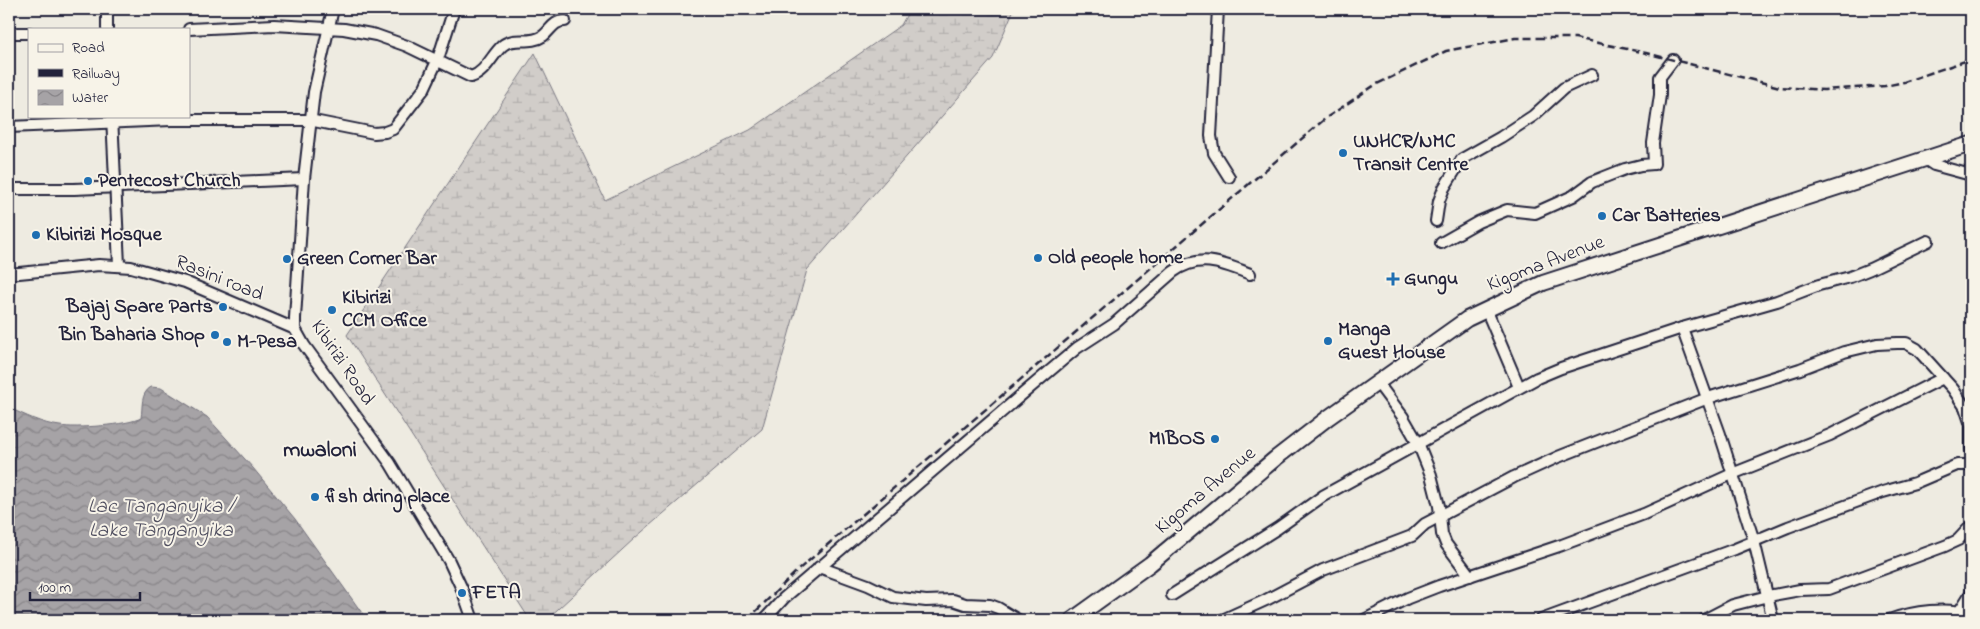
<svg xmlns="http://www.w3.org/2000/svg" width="1980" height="629" viewBox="0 0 1980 629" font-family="'Indie Flower',sans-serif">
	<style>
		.wetland { fill: url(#wetland-marsh); stroke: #7a7882 }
		.water { fill: url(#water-waves); stroke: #716f7b }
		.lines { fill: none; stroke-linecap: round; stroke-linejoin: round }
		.minor-casing { stroke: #22223b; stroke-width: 14 }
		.major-casing { stroke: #22223b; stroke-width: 18 }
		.minor { stroke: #f7f3e8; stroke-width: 10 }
		.major { stroke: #f7f3e8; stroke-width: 14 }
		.rail { stroke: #22223b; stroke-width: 2.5; stroke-dasharray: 8 4; stroke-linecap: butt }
		.poi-dot { fill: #1f6fb2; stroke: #f7f3e8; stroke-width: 2 }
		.labels { text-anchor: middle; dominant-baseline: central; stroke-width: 4; stroke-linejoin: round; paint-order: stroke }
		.poi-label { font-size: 20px; font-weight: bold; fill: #22223b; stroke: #f7f3e8; text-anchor: start }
		.street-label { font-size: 20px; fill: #22223b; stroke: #f7f3e8 }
		.water-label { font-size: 21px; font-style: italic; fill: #504f60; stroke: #f7f3e8 }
		.quarter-label { font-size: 22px; font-weight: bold; fill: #22223b; stroke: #f7f3e8 }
	</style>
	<defs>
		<pattern id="wetland-marsh" width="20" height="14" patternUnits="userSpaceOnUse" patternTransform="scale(1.25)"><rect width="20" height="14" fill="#d1cdc9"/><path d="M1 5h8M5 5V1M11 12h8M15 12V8" fill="none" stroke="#b3b0ae"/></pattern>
		<pattern id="water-waves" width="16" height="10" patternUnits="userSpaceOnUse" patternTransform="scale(1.25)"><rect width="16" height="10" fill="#a6a3a6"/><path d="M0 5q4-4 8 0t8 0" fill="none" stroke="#878488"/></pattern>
	</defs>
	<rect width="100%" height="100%" fill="#eeebe1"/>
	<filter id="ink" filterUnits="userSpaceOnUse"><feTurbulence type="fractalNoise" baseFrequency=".02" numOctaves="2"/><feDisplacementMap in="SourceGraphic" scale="10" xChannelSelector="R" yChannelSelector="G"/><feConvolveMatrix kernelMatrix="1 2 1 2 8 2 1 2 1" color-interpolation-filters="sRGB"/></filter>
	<g filter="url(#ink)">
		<polygon class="wetland" points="910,9 1014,9 993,58 807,270 762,429 635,538 546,620 530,620 347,335 535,53 605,200 750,130 901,25"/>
		<path class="water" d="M151 387 161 388 207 417 253 468 295 519 367 620H9V408C25 415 42 424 60 426 75 429 128 425 141 418 143 406 140 394 151 387Z"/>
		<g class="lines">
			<defs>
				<g id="minor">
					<polyline points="107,9 107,29"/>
					<polyline points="333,9 314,92 304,179 295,318 295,329 304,345 390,463 449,561 462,589 473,620"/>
					<polyline points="1218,9 1211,136 1214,153 1229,177"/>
					<path d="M189 29 274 25 344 29 376 35 407 46 471 77C485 73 492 55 502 46 513 36 530 45 543 36 551 30 553 21 565 21"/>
					<polyline points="9,33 29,33"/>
					<polyline points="112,116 119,265"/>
					<polyline points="9,127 171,120 309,120 374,133 385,132 393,129 424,89 438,59 454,9"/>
					<polyline points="1925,159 1934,165 1971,175"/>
					<polyline points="9,189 74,189 304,179"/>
					<polyline points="1436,221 1439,201 1444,188 1462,159 1501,137 1533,116 1564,88 1592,75"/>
					<polyline points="1441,243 1478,222 1507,210 1535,213 1573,196 1592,182 1625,169 1641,165 1654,164 1653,143 1660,95 1660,77 1673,60"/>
					<polyline points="9,274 99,265 131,267 185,282 295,329"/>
					<polyline points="1486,309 1519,387"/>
					<polyline points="1682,328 1720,434 1754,541 1773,620"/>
					<polyline points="1377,382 1403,417 1418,443 1431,475 1439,506 1442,534 1446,544 1470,576"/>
					<polyline points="1971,427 1971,449"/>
					<polyline points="819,567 868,585 893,597 926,601 953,600 965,604 990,605 998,608 1018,620"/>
					<polyline points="1172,595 1278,528 1323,496 1537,378 1561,368 1682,328 1777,301 1819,285 1850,277 1870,269 1928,241"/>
					<path d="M764 620 784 598 1039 380 1077 348 1114 324 1173 272C1200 253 1222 263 1250 274"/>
					<polyline points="1222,620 1266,600 1323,570 1412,536 1425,524 1514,477 1558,457 1708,398 1800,369 1844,352 1877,344 1897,343 1906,343 1917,349 1953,389 1965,407 1971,425"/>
					<polyline points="1364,620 1408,598 1439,586 1562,545 1644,514 1732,474 1830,435 1943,378"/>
					<polyline points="1541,620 1735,549 1788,527 1883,492 1915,483 1957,465 1971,465"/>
					<polyline points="1704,620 1733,605 1768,596 1800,590 1829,589 1945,546 1958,540 1971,526"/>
					<path d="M1889 620C1914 611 1946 607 1971 614"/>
					<polyline points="1954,620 1971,593"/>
				</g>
				<polyline id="major" points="1072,620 1150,564 1276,458 1329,417 1467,319 1543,283 1971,144"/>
			</defs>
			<use href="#minor" class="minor-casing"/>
			<use href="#major" class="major-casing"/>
			<use href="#minor" class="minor"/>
			<use href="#major" class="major"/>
			<polyline class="rail" points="747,620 798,570 1326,118 1375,85 1446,51 1515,38 1575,38 1646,53 1780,87 1824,90 1885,86 1904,82 1971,59"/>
		</g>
	</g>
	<g class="poi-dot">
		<circle cx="1343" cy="153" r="5"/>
		<circle cx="88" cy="181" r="5"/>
		<circle cx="1602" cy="216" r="5"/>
		<circle cx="36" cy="235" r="5"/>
		<circle cx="1038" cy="258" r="5"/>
		<circle cx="287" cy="259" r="5"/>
		<path d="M1390.5 271.5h5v5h5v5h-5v5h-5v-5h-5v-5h5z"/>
		<circle cx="223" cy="307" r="5"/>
		<circle cx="332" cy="310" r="5"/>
		<circle cx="215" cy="335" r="5"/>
		<circle cx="1328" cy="341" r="5"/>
		<circle cx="227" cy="342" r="5"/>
		<circle cx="1215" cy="439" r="5"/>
		<circle cx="315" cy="497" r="5"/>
		<circle cx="462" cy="593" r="5"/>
	</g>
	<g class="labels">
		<g class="poi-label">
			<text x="1353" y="142">UNHCR/NMC<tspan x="1353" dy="23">Transit Centre</tspan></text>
			<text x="98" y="181">Pentecost Church</text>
			<text x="1612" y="216">Car Batteries</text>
			<text x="46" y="235">Kibirizi Mosque</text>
			<text x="1048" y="258">Old people home</text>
			<text x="297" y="259">Green Corner Bar</text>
			<text x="1404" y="279">Gungu</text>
			<text x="342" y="298">Kibirizi<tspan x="342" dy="23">CCM Office</tspan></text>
			<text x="213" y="307" text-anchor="end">Bajaj Spare Parts</text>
			<text x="1338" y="330">Manga<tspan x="1338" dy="23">Guest House</tspan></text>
			<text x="205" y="335" text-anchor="end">Bin Baharia Shop</text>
			<text x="237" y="342">M-Pesa</text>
			<text x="1205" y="439" text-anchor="end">MIBOS</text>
			<text x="325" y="497">fish dring place</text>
			<text x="472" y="593">FETA</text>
		</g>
		<g class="street-label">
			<text transform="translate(1546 264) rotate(-21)">Kigoma Avenue</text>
			<text transform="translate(219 279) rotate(22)">Rasini road</text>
			<text transform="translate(342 363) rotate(56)">Kibirizi Road</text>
			<text transform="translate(1206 491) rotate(-40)">Kigoma Avenue</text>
		</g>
		<g class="water-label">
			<text x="161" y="507">Lac Tanganyika /<tspan x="161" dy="24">Lake Tanganyika</tspan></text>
		</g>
		<g class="quarter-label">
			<text x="320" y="451">mwaloni</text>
		</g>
	</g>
	<rect width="1980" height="629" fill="none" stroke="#f7f3e8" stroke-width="30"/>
	<rect x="15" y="15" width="1950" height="599" fill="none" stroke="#22223b" stroke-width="2" filter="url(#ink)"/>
	<rect x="28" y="28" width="162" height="90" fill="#f7f3e8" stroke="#a29fa3"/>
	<rect x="38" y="44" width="25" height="8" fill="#f7f3e8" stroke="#a29fa3"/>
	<text x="72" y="52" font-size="15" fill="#22223b">Road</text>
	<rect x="38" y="69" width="25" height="8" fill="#22223b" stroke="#a29fa3"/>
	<text x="72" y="78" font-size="15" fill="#22223b">Railway</text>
	<rect x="38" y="90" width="25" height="15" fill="url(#water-waves)" stroke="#a29fa3"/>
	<text x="72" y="102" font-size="15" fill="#22223b">Water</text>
	<path d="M30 592v8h110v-8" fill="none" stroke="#22223b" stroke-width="2.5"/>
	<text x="38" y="592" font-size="15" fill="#22223b" stroke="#f7f3e8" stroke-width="4" paint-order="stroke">100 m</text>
</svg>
